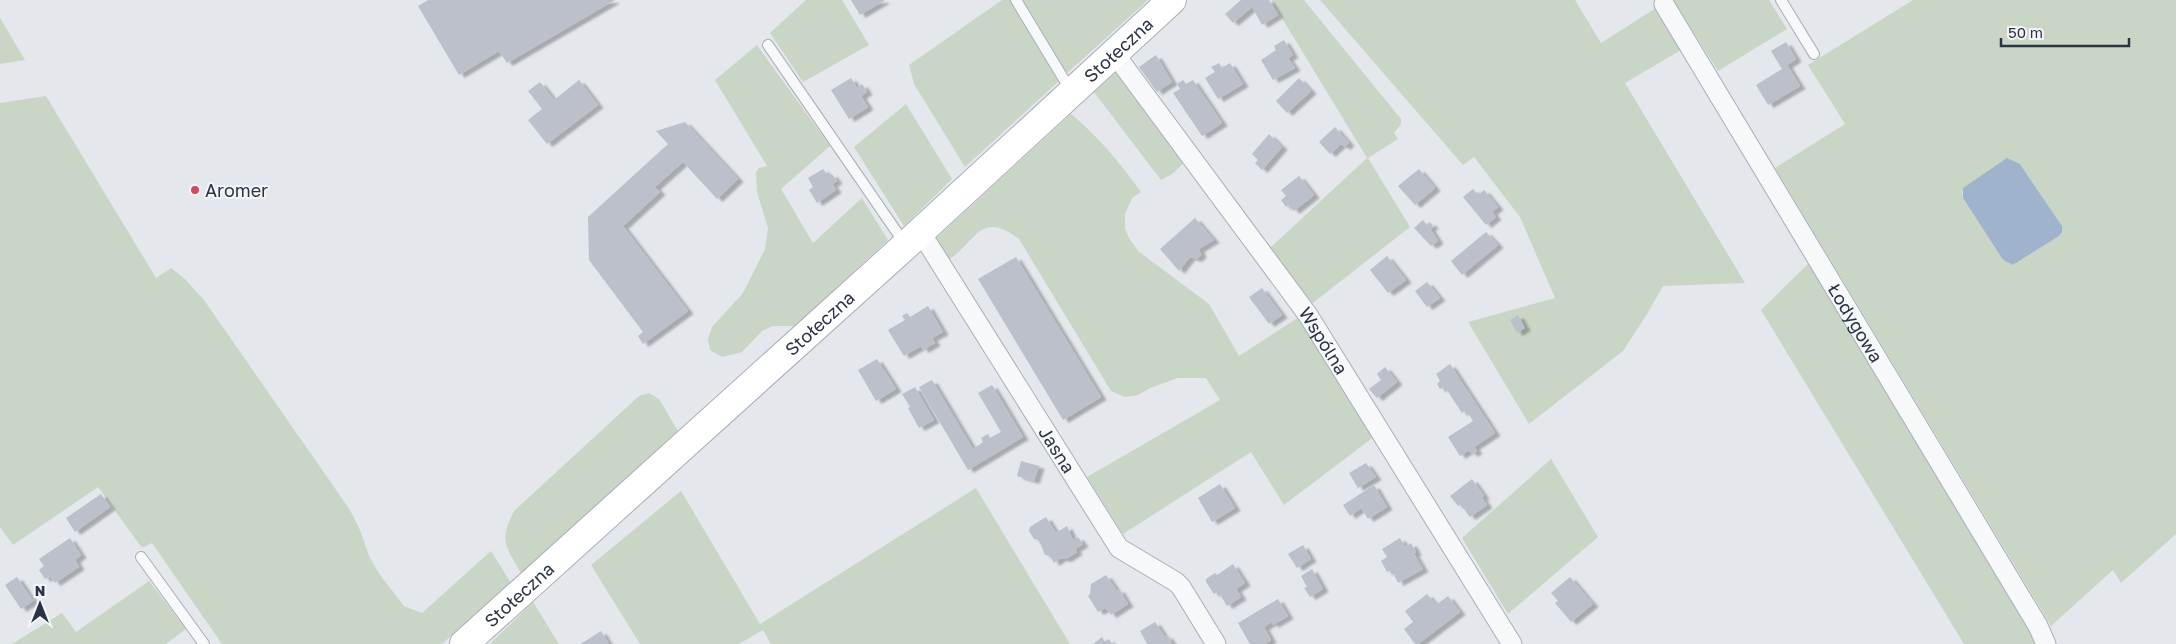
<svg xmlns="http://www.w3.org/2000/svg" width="2176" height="644" viewBox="0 0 2176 644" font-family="'Golos Text',sans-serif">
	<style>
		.green { fill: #c9d6c5; fill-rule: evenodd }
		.water { fill: #9fb4cc }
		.building { fill: #bbc0ca; filter: url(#shadow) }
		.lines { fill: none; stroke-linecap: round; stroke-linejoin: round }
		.lane-casing { stroke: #a9aeb7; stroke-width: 12 }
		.street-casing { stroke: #a9aeb7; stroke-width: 21 }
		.secondary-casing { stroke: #a9aeb7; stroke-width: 30 }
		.lane { stroke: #f7f8fa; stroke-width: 10 }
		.street { stroke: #f7f8fa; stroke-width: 19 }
		.secondary { stroke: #fff; stroke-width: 28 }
		.poi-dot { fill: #d1495b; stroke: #f4f6f9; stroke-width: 2 }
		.labels { text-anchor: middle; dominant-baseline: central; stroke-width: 4; stroke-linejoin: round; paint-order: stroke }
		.street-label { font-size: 18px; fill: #2b3445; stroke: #f4f6f9 }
		.poi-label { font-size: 18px; fill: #2b3445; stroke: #f4f6f9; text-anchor: start }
	</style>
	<defs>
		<filter id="shadow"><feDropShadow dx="5.5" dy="3" stdDeviation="1" flood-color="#0004"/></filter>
	</defs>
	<rect width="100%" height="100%" fill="#e4e7ec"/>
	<g class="green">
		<polygon points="806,0 842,0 869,45 803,82 770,33"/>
		<polygon points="1002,0 1010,0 1059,81 965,167 914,84 909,65"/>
		<polygon points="1022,0 1148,0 1066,74"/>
		<polygon points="1271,0 1304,0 1401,119 1401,124 1394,133 1398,139 1368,158 1410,227 1309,306 1269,249 1367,158"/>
		<polygon points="1320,0 1575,0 1601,43 1656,8 1681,50 1625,83 1745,283 1663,286 1647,314 1623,351 1529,424 1468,322 1555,298 1520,217 1474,157 1463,165"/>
		<polygon points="1673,0 1769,0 1787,29 1718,71"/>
		<path d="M1913 0H2176V534L2121 583 2113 570 2051 626 1775 168 1845 124 1808 65ZM2020 164 2062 226V232L2059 236 2013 265 2001 257 1963 198 1962 192Z"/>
		<polygon points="0,18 25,60 0,64"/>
		<polygon points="757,45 830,146 781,189 813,243 862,198 888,240 795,326 773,326 762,331 742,352 722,357 710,350 708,339 712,327 743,293 765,249 768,228 757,192 756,172 759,168 767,166 715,80"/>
		<polygon points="1120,69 1186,161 1172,174 1161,180 1094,92"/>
		<polygon points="46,96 156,278 171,268 185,279 204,300 350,510 360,530 369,556 380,575 404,606 422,613 491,551 511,583 442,644 222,644 152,543 142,548 98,487 13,545 0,527 0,103"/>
		<polygon points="906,104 952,179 904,226 854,147"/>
		<path d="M1071 114C1099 137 1120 163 1141 192L1132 198 1125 214V229L1129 238 1138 251 1209 304 1239 356 1299 317 1375 436 1284 505 1251 452 1123 534 1087 477 1220 400 1206 378H1178L1150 388 1138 395 1125 397 1111 391 1019 239C978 208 976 245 946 261L933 241Z"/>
		<polygon points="1809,263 2032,634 2037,644 1964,644 1761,310"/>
		<path d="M649 393 659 399 678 431 521 573C505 545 499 542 514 511L639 396Z"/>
		<polygon points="1551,459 1598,537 1508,614 1462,538"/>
		<polygon points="976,488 1070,644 771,644 763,630 739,644 640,644 591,565 681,491 760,624"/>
		<polygon points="149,581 186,629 166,644 12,644 62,613 76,632"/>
		<polygon points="533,602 559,644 490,644"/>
	</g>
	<polygon class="water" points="2007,158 2020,164 2062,226 2062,232 2059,236 2013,265 2005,261 2001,257 1963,198 1963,188"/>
	<g class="building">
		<polygon points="428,0 615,0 507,63 499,51 459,75 418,6"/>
		<polygon points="851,0 885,0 860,15"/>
		<polygon points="1241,0 1269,0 1278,15 1262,25 1252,7 1233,23 1225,14"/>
		<polygon points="1284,40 1293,55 1288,58 1295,68 1273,80 1261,60 1276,50 1274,46"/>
		<polygon points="1786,42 1796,59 1787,65 1800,86 1768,105 1756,85 1782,69 1771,51"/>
		<polygon points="1156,55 1172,82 1157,92 1139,67"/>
		<polygon points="1219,63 1222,68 1230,63 1243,84 1218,99 1205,78 1215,72 1211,67"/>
		<polygon points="851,78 857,88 862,84 867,92 861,96 868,107 849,119 831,90"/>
		<polygon points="1299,78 1311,91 1287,113 1276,101"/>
		<polygon points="579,80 598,105 547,144 528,120 542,109 528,91 540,82 554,100"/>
		<polygon points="1183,80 1186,84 1193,80 1222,123 1202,136 1173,93 1180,89 1177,84"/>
		<polygon points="685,122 738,179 717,199 683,162 655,187 660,192 623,226 688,311 643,344 638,336 643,332 589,260 588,217 668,144 656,131"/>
		<polygon points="1335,127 1349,143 1345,147 1341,144 1330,154 1319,142"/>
		<polygon points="1269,134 1282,147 1262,170 1255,163 1258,160 1252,154"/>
		<polygon points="823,169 828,176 832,174 837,181 832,184 836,190 817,203 809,190 813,187 808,178"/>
		<polygon points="1419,169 1435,188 1415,205 1398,186"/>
		<polygon points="1299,176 1314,195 1294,211 1289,205 1286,207 1281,200 1286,196 1281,190"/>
		<polygon points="1473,189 1478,195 1484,190 1498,207 1492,212 1496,217 1486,225 1463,197"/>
		<polygon points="1195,218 1214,240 1199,249 1201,255 1196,259 1190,257 1179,271 1160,249"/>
		<polygon points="1423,220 1427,225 1430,222 1433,226 1430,228 1438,241 1431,246 1414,228"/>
		<polygon points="1486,232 1498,245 1462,275 1451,261"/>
		<polygon points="1387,256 1406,280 1388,293 1370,270"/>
		<polygon points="1016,257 1101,397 1063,420 978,279"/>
		<polygon points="1427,282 1440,298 1427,307 1415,291"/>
		<polygon points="1262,288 1282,315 1269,324 1249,297"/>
		<polygon points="928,306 943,332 932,338 935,343 923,350 921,346 904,356 888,330 905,320 902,316 907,313 910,317"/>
		<polygon points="1518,315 1525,328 1517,333 1510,320"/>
		<polygon points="877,359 896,389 876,401 858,370"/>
		<polygon points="1450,364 1495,433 1474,447 1477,451 1472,454 1469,450 1460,456 1448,437 1473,421 1466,410 1462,413 1445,387 1440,389 1437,384 1440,381 1436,374"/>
		<polygon points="1385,367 1397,382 1377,398 1369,389 1381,380 1377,374"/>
		<polygon points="932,380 973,449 983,442 981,438 988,434 990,438 1001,432 978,393 992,385 1023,437 968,470 919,387"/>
		<polygon points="915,387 934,420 919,428 908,408 910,407 902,394"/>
		<polygon points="1021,461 1039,466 1034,481 1017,476"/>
		<polygon points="1366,463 1376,477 1358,488 1349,473"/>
		<polygon points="1472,479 1484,496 1482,498 1487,505 1470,517 1460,504 1458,506 1450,496"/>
		<polygon points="1220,484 1235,508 1212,522 1198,498"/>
		<polygon points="1374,485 1387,507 1368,519 1361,508 1350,516 1343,505"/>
		<polygon points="101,494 110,507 75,532 66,518"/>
		<polygon points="1046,517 1056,533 1067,526 1073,540 1078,537 1083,544 1075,549 1077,552 1066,559 1061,558 1054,563 1050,556 1045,555 1039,540 1034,539 1029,531 1030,527"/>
		<polygon points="70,538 81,555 75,560 79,567 55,583 50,576 45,579 39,570 44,566 39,559"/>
		<polygon points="1400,538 1405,547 1411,543 1416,552 1414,554 1423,569 1398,583 1392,570 1387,572 1381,561 1387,557 1382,549"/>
		<polygon points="1303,545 1311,559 1297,568 1288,554"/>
		<polygon points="1233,564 1245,583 1236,589 1241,597 1227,606 1218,591 1214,594 1206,582 1206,579 1215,573 1217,575"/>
		<polygon points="1312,569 1323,589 1310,597 1304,588 1307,587 1301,576"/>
		<polygon points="1106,575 1117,591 1119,589 1128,604 1111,615 1106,608 1098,612 1088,596 1090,594 1091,584"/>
		<polygon points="17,577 33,601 21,609 5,585"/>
		<polygon points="1570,577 1593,604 1571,622 1555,603 1558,601 1551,593"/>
		<polygon points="1427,594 1436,605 1448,596 1460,612 1418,644 1415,644 1404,629 1413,622 1405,611"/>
		<polygon points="1278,599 1288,616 1273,625 1272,622 1264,627 1271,640 1265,644 1250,644 1238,623"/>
		<polygon points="1155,622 1165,637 1167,635 1172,643 1147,644 1140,631"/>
		<polygon points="601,631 609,644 580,644 587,640"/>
		<polygon points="1102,637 1105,642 1109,639 1112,644 1093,644"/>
	</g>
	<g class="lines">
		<defs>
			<g id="lane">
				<polyline points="1016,0 1071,91"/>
				<polyline points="1781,0 1814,54"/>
				<polyline points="768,45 905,244"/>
				<polyline points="141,557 204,644"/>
			</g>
			<g id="street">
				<path id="s1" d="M1664 4 2038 626 2046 644"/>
				<path id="s2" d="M1114 53 1308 315 1512 644"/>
				<path id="s3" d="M920 231 1119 548 1176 582 1181 587 1216 644"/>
			</g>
			<g id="secondary">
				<path id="s4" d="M464 644 906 245 1172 0"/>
			</g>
		</defs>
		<use href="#lane" class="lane-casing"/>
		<use href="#street" class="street-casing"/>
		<use href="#secondary" class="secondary-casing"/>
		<use href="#lane" class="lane"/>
		<use href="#street" class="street"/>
		<use href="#secondary" class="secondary"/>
	</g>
	<circle class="poi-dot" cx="195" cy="190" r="5"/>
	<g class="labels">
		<g class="street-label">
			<text stroke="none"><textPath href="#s4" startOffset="884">Stołeczna</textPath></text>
			<text stroke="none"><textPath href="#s4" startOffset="479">Stołeczna</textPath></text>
			<text stroke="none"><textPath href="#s1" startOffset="372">Łodygowa</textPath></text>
			<text stroke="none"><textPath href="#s2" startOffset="356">Wspólna</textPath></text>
			<text stroke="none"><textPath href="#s3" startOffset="258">Jasna</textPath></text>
			<text stroke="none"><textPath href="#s4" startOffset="74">Stołeczna</textPath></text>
		</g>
		<g class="poi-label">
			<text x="205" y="190">Aromer</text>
		</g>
	</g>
	<g transform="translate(40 604)" stroke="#f4f6f9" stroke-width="4" paint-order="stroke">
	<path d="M0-4L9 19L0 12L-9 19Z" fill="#2b3445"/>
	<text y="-8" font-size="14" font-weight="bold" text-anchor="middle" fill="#2b3445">N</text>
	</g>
	<path d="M2001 38v8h128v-8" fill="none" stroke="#2b3445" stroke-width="2.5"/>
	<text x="2008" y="38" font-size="15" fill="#2b3445" stroke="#f4f6f9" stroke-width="4" paint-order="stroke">50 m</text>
</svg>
